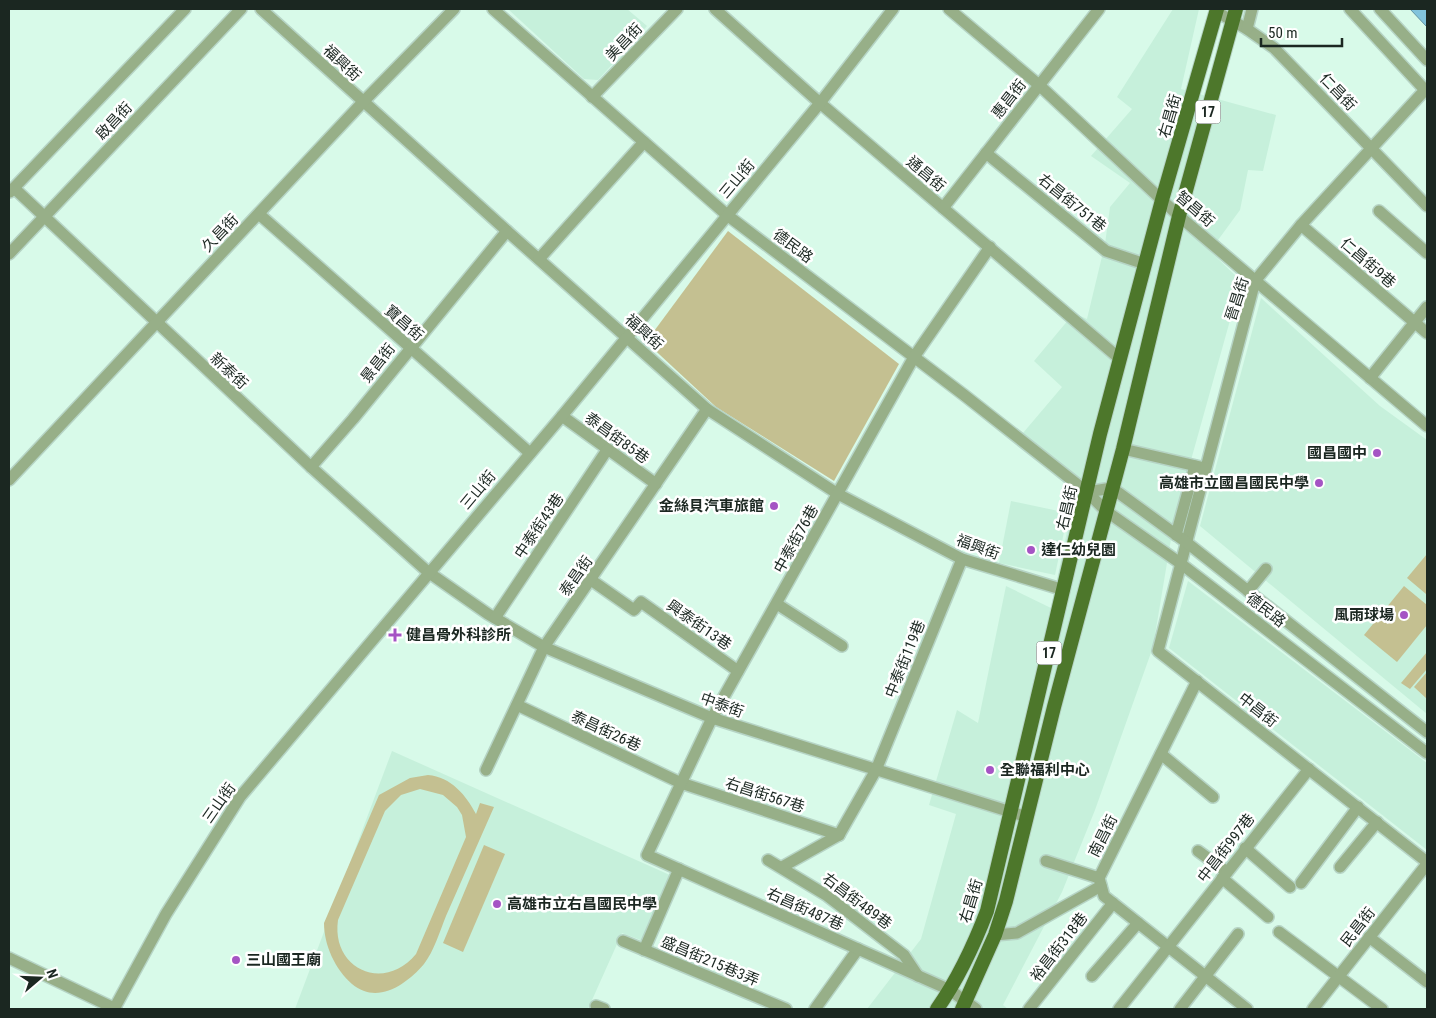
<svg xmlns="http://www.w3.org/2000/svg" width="1436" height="1018" viewBox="0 0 1436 1018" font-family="'Roboto Condensed','Noto Sans TC',sans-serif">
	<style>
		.built { fill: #c6f0db }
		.green { fill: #c4c091; fill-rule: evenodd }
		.water { fill: #81c3dc; stroke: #6294a4 }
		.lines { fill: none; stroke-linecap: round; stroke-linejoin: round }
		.minor-casing { stroke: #b6d4c5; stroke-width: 14 }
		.major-casing { stroke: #b6d4c5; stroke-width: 16 }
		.minor { stroke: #97af88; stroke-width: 11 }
		.major { stroke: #4d772b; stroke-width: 14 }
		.poi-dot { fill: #a554c4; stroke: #fff; stroke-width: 2 }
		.labels { text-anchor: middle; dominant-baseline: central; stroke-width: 5; stroke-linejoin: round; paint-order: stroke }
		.shield { fill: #fff; stroke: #5f6864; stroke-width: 1 }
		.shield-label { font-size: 14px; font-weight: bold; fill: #1b2721 }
		.street-label { font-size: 15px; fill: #1b2721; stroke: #fff }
		.poi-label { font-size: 15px; font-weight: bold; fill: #1b2721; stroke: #fff; text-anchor: start }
	</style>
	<rect width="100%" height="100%" fill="#d8fae9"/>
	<g class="built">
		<polygon points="508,9 627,9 647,26 598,80 584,79"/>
		<polygon points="1173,9 1199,9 1181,89 1276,115 1263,171 1248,170 1240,210 1210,251 1241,281 1174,521 1153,647 1095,810 1062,892 1003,1005 1008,1009 867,1009 921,939 956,814 929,805 957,710 978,723 1006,586 1051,608 1078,479 1023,433 1062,387 1034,361 1074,313 1087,319 1105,244 1110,207 1130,183 1091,156 1132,109 1117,97"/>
		<polygon points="1261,298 1380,406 1427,440 1427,714 1200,526"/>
		<polygon points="1011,501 1068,513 1055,575 999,563"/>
		<polygon points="1188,581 1427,763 1427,850 1169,648"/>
		<polygon points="392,751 672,876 643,941 622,933 588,1009 295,1009"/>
	</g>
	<g class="green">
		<polygon points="728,231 899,364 834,481 716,407 646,342"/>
		<polygon points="1427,554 1427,593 1426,594 1407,578"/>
		<polygon points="1404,586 1427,605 1427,625 1397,662 1364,635"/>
		<polygon points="1427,652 1427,669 1410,689 1401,683"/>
		<polygon points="1427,672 1427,699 1414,687"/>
		<path d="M428 775C451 777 466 795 476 814L480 803 494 807C478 843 462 880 446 916 440 931 434 951 424 964 406 985 377 1005 352 984 335 969 324 945 324 923L379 795 410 778ZM420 789 443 795 457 807 462 815 466 837 416 954C384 993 331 969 338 920L385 811 401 795Z"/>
		<polygon points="484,845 505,854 463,952 443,943"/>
	</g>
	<polygon class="water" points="1410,9 1427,9 1427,27"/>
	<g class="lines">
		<defs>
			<g id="minor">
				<polyline points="261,9 507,231 707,409 838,494 962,559 1064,590"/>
				<polyline points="493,9 727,215 964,395 1087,492 1106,511 1180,563 1427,753"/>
				<polyline points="715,9 820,103 1120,359"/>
				<polyline points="949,9 1039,85 1179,216 1427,426"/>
				<polyline points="1216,9 1217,12 1247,29 1274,48 1427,206"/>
				<polyline points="1350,9 1425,90 1301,225 1255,281 1158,651 1427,862"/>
				<polyline points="1380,9 1427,60"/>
				<polyline points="1247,29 1252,9"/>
				<polyline points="592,97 677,9"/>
				<polyline points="986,153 1106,251 1145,264"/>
				<polyline points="14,188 311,467 428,572 488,614 544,647 712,718 1027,817"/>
				<polyline points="10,192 185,9"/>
				<polyline points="943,208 1099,9"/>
				<polyline points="1379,211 1427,253"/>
				<polyline points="259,214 530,453"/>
				<polyline points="1301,225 1427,333"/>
				<polyline points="9,254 241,9"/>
				<polyline points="539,259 644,142"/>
				<polyline points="1370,378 1427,307"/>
				<polyline points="562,416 656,484"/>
				<polyline points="1123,449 1205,468"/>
				<polyline points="311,467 353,419 507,231"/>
				<polyline points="9,480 363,102 454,9"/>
				<polyline points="1087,492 1112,488 1186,542 1427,732"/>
				<polyline points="1176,535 1195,466"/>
				<polyline points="591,580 634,610 641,602 738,671"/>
				<polyline points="1248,591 1266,569"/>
				<polyline points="777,604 842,646"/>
				<polyline points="495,618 607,450"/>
				<polyline points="1197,681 1099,878 1104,896 1247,1009"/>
				<polyline points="517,705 681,783 839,835"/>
				<polyline points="1161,754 1213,797"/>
				<polyline points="486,770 544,647 707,409"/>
				<polyline points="839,835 876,770 962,559"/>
				<polyline points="1245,848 1290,887"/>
				<polyline points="1198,851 1227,872"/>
				<polyline points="768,860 826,895 904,955 918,976"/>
				<polyline points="1046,861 1099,878"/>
				<polyline points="782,867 839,835"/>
				<polyline points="1340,867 1377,822"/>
				<polyline points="1222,878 1268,917"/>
				<polyline points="1301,883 1358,807"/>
				<polyline points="1279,932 1382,1009"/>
				<polyline points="995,935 1017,933 1101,886"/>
				<polyline points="1369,937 1427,982"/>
				<polyline points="623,941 786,1009"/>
				<polyline points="644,950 679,869"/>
				<polyline points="9,958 116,1009"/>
				<polyline points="1092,976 1138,923"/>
				<polyline points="596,1006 604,1009"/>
				<polyline points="114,1009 166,914 240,797 562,416 820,103 893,9"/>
				<polyline points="815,1009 858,949"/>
				<polyline points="976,1009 950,990 647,855 712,718 914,357 990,247"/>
				<polyline points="1029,1009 1113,903"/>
				<polyline points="1119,1009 1309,769"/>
				<polyline points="1180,1009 1238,934"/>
				<polyline points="1313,1009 1427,864"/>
			</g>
			<g id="major">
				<path d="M937 1009C958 979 974 945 987 911L1100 434 1162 200 1217 9"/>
				<polyline points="962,1009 995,935 1006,901 1054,707 1123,449 1179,216 1236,9"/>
			</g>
		</defs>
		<use href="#minor" class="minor-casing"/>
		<use href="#major" class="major-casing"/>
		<use href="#minor" class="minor"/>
		<use href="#major" class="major"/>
	</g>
	<g class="poi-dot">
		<circle cx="1377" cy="453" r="5"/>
		<circle cx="1319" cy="483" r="5"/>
		<circle cx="774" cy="506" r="5"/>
		<circle cx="1031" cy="550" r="5"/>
		<circle cx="1404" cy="615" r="5"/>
		<path d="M392.5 627.5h5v5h5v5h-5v5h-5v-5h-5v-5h5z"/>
		<circle cx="990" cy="770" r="5"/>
		<circle cx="497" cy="904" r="5"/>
		<circle cx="236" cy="960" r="5"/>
	</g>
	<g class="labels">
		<g class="shield">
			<rect x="1195.5" y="100.5" width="25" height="23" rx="4"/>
			<rect x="1036.5" y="641.5" width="25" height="23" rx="4"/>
		</g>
		<g class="shield-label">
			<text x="1208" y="112">17</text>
			<text x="1049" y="653">17</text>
		</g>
		<g class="street-label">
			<text transform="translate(624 42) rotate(-46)">美昌街</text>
			<text transform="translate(342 63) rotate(43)">福興街</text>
			<text transform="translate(1338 92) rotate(46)">仁昌街</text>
			<text transform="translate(1009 99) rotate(-52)">惠昌街</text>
			<text transform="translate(1170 116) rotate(-74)">右昌街</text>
			<text transform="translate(114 121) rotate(-47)">啟昌街</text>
			<text transform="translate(926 174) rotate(40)">通昌街</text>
			<text transform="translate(737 179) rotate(-50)">三山街</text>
			<text transform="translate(1072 203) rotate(39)">右昌街751巷</text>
			<text transform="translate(1195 209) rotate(41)">智昌街</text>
			<text transform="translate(220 233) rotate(-46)">久昌街</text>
			<text transform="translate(793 246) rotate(37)">德民路</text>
			<text transform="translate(1368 263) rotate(41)">仁昌街9巷</text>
			<text transform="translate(1237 299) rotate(-72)">晉昌街</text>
			<text transform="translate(404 323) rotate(41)">寶昌街</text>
			<text transform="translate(644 332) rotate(42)">福興街</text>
			<text transform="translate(378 363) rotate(-52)">景昌街</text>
			<text transform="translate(229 371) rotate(43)">新泰街</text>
			<text transform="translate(617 438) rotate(36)">泰昌街85巷</text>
			<text transform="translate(478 490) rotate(-50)">三山街</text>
			<text transform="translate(1067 508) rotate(-77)">右昌街</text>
			<text transform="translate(539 526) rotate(-56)">中泰街43巷</text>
			<text transform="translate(796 539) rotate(-61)">中泰街76巷</text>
			<text transform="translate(978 547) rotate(20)">福興街</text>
			<text transform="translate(576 576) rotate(-55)">泰昌街</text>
			<text transform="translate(1266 610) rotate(38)">德民路</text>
			<text transform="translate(699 625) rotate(35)">興泰街13巷</text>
			<text transform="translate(905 659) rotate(-68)">中泰街119巷</text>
			<text transform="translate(722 705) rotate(20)">中泰街</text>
			<text transform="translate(1258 710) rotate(38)">中昌街</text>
			<text transform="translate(606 731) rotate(25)">泰昌街26巷</text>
			<text transform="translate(765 795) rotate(18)">右昌街567巷</text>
			<text transform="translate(219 803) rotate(-55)">三山街</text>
			<text transform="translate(1103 836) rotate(-63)">南昌街</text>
			<text transform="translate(1226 848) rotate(-52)">中昌街997巷</text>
			<text transform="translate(857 901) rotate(37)">右昌街489巷</text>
			<text transform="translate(971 901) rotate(-73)">右昌街</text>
			<text transform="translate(805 909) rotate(24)">右昌街487巷</text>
			<text transform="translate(1358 927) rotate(-52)">民昌街</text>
			<text transform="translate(1059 947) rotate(-52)">裕昌街318巷</text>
			<text transform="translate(710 961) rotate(23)">盛昌街215巷3弄</text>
		</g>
		<g class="poi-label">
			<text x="1367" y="453" text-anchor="end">國昌國中</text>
			<text x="1309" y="483" text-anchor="end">高雄市立國昌國民中學</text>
			<text x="764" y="506" text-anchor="end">金絲貝汽車旅館</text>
			<text x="1041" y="550">達仁幼兒園</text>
			<text x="1394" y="615" text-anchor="end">風雨球場</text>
			<text x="406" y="635">健昌骨外科診所</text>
			<text x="1000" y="770">全聯福利中心</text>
			<text x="507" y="904">高雄市立右昌國民中學</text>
			<text x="246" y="960">三山國王廟</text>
		</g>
	</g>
	<rect width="1436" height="1018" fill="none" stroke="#1b2721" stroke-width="20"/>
	<g transform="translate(40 978) rotate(71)" stroke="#ffffff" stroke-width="4" paint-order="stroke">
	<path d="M0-4L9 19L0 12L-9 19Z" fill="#1b2721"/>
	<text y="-8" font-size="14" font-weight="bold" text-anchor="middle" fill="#1b2721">N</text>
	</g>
	<path d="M1261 38v8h81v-8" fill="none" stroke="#1b2721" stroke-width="2.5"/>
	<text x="1268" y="38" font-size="15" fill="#1b2721" stroke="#ffffff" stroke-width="4" paint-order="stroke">50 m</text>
</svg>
